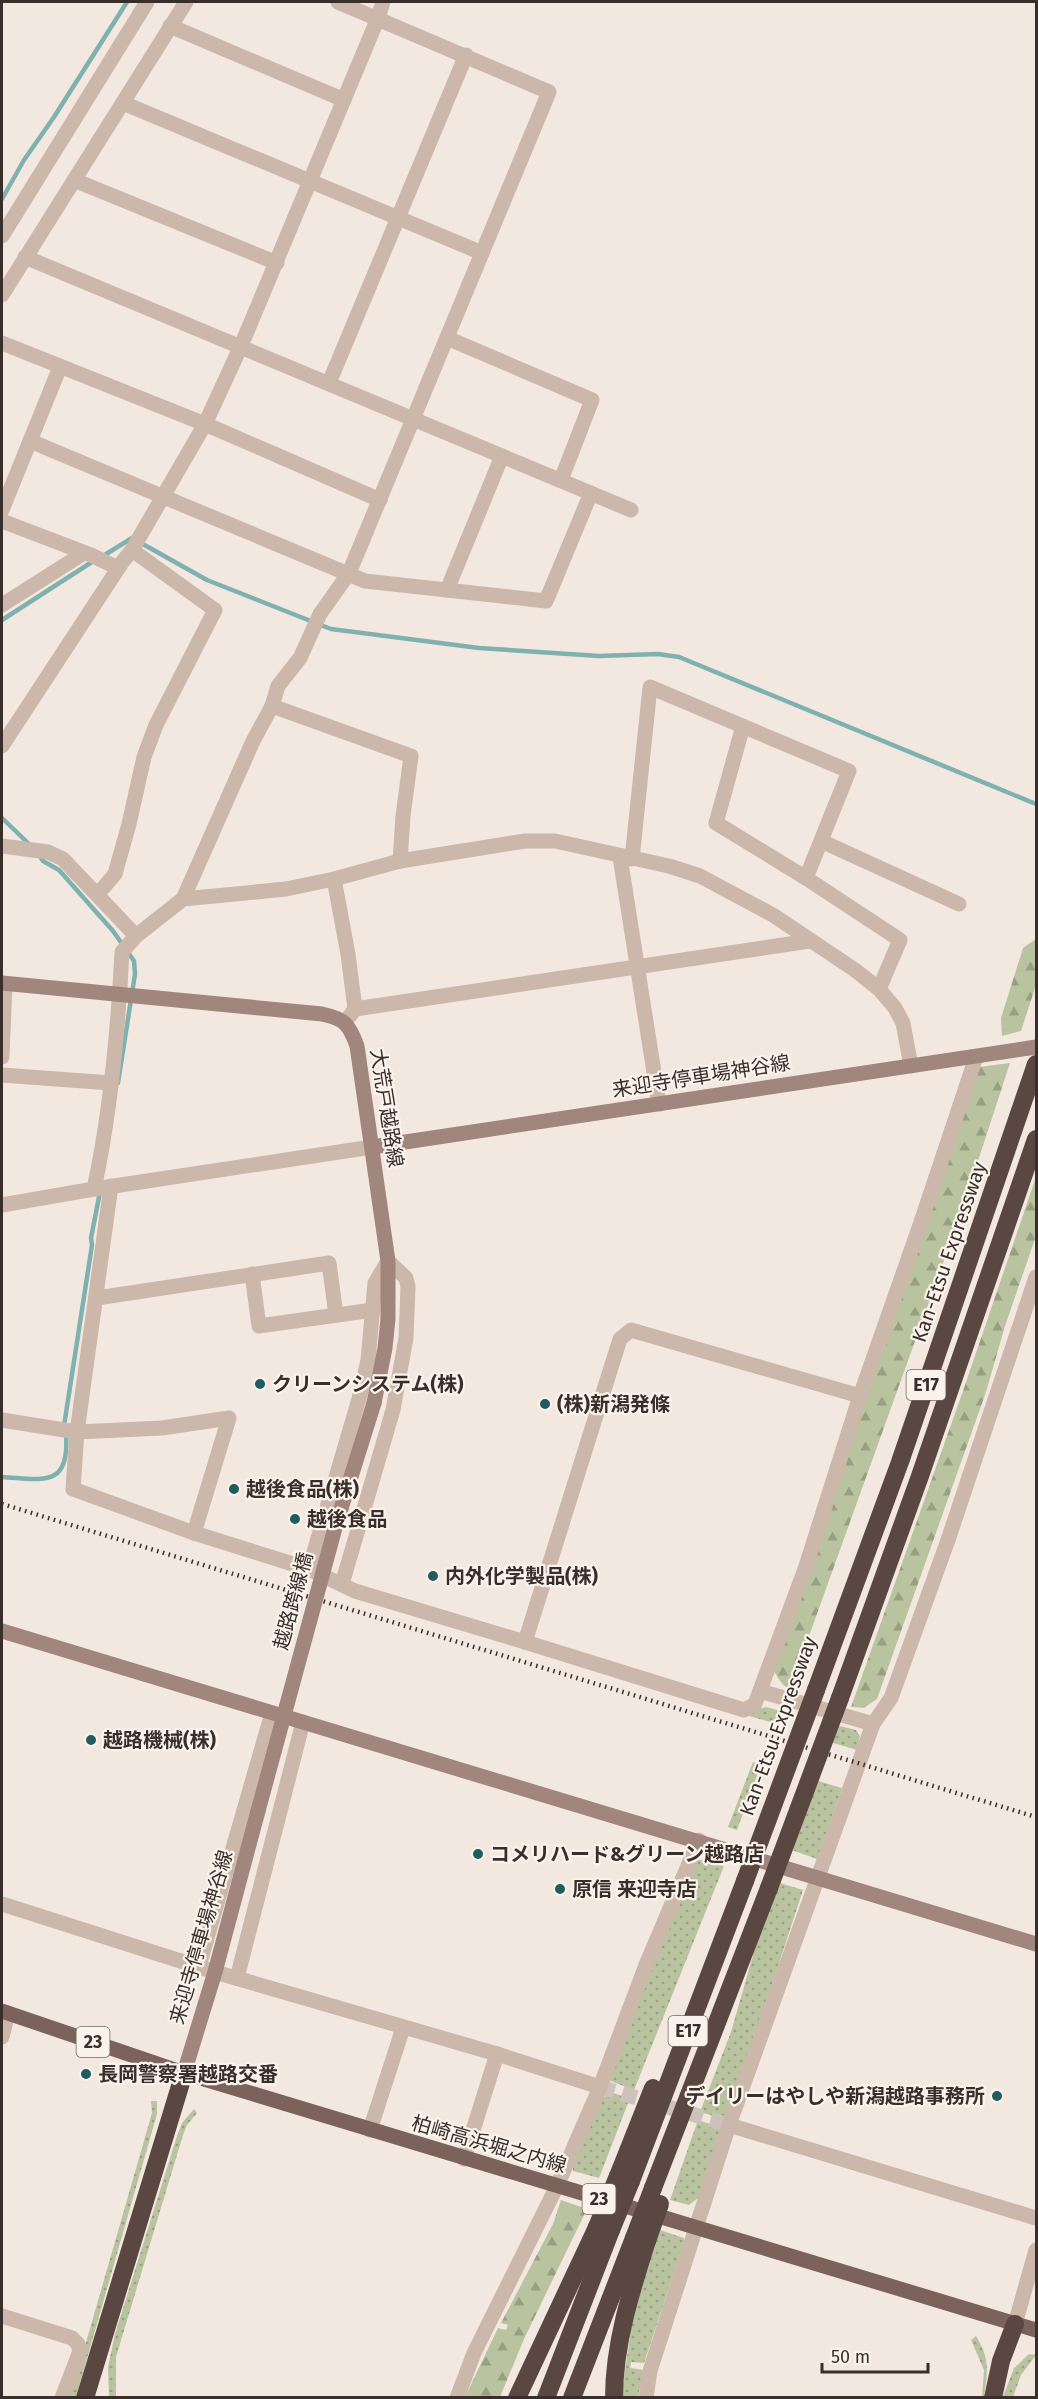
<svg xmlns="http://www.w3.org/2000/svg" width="1038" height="2399" viewBox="0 0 1038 2399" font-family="'Fira Sans','Noto Sans JP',sans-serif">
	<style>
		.grass { fill: url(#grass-dots) }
		.forest { fill: url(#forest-firs) }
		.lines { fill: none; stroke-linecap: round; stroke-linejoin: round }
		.stream { stroke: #7eb1af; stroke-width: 4.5 }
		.street-tunnel { stroke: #cec3bc; stroke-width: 15; stroke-dasharray: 15 8; stroke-linecap: butt }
		.street { stroke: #ccb7ab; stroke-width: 15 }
		.secondary { stroke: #a0867c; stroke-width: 15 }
		.primary { stroke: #7b635b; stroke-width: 15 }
		.highway { stroke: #5a4741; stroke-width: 18 }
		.rail { stroke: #3a2e2a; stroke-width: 4.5; stroke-dasharray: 1.5 4.5; stroke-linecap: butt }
		.secondary-bridge { stroke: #a0867c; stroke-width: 15 }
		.highway-bridge { stroke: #5a4741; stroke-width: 18 }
		.poi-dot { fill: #1f5c5b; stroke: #faf3ec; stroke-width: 2 }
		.labels { text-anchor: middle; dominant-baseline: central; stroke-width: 4.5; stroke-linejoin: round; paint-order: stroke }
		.shield { fill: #faf3ec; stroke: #746964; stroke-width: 1.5 }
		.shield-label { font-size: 18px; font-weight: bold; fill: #3a2e2a }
		.street-label { font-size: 20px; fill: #3a2e2a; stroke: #faf3ec }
		.poi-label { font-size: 20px; font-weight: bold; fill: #3a2e2a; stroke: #faf3ec; text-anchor: start }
	</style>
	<defs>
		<pattern id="grass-dots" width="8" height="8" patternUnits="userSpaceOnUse" patternTransform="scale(1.5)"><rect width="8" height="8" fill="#bac39f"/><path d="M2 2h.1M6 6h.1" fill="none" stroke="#989f82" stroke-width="1.8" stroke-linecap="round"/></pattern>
		<pattern id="forest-firs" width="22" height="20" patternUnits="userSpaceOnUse" patternTransform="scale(1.5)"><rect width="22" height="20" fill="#bac39f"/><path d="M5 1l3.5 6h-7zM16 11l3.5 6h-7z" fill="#989f82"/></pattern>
	</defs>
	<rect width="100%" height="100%" fill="#f3e8e0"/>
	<g class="grass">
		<polygon points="766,1707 781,1711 777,1724 749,1716 749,1712"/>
		<polygon points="836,1725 856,1730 860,1736 857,1750 830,1742"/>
		<polygon points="753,1762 761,1765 737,1830 728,1827"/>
		<polygon points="815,1780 842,1788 817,1859 789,1849"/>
		<polygon points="697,1859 724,1866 634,2090 611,2081 608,2075"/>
		<polygon points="777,1882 803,1890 761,2018 724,2119 700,2112 731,2032 763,1920"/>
		<polygon points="613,2093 630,2098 599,2178 573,2171 572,2165 599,2099"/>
		<polygon points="151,2101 157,2101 157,2114 76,2397 70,2398 152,2113"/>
		<polygon points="194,2109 197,2113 187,2125 183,2135 116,2357 116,2397 109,2397 108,2367 115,2334 177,2136 182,2123"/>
		<polygon points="698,2120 716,2126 722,2132 701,2196 689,2205 670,2200"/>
		<polygon points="660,2230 684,2238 684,2242 644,2363 631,2362 630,2368 644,2370 638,2397 621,2398 635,2303"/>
		<path d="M976 2336C990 2359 988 2371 984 2397H982L984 2370 971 2340Z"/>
		<polygon points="1029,2354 1036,2355 1021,2375 1013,2397 1003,2397 1014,2368"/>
	</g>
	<g class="forest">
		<polygon points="1036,939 1036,985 1021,1031 1002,1036 1001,1018 1023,948"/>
		<path d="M1010 1063 960 1216 790 1689C782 1686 778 1678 774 1671L979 1067Z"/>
		<polygon points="1036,1177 1036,1236 1005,1326 986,1392 877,1699 864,1708 851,1707 964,1388"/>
		<polygon points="561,2200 587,2209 524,2339 500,2397 465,2397 498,2328 506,2330 508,2325 501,2323 553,2224"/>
	</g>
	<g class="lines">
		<g class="stream">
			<polyline points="2,199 24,160 54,117 127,2"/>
			<polyline points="103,556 132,538 207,580 331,629 479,648 599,656 658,654 679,657 1036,804"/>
			<polyline points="2,620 95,560"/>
			<polyline points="2,818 29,844"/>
			<polyline points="39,855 43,861 59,870 113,931 134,961 135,974 118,1083"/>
			<polyline points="64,1426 92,1245 91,1238 100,1192"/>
			<path d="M2 1477C42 1479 70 1489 66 1434"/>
		</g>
		<polyline class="street-tunnel" points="600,2087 729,2125"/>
		<g class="street">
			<polyline points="170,26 344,100"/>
			<polyline points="123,103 482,253"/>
			<polyline points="74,180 277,263"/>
			<polyline points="2,236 147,2"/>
			<polyline points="25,257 631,510"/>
			<polyline points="2,295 186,2"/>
			<polyline points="447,338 592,400 561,480"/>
			<polyline points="2,343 205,424 380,500"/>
			<polyline points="329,383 466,55"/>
			<polyline points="30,441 365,581 546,601 591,493"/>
			<polyline points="2,510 60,367"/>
			<polyline points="2,521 91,555 118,568"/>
			<polyline points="447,590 502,456"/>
			<polyline points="2,605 84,553"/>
			<polyline points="272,706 411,756 403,816 400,861"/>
			<polyline points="743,726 716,823 806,878"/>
			<polyline points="2,746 123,561 132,550 205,424 241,346 378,18 383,2"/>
			<polyline points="821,841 959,904"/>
			<polyline points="2,846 48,852 63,859 136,936"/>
			<polyline points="620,857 659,1104"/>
			<polyline points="632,859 650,687 849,771 806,878 900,940 879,989"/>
			<polyline points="334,879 348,954 355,1009 349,1017"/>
			<polyline points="98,894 115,874 129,824 144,757 156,725 215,610 132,550"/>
			<polyline points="183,899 253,741 272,706 278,686 300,658 320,614 349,573 549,92 338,2"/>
			<polyline points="355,1009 810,941"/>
			<polyline points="2,1057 5,984"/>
			<polyline points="2,1075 111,1083"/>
			<polyline points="111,1186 77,1432 73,1489 194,1533 309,1569 355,1591 525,1642 620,1339 631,1330 860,1396"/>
			<path d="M94 1189C111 1111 118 1031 122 952L136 936 183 899 286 889 334 879 400 861 525 841H555L669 866 700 876 773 915 855 970 879 989 895 1008 903 1023 911 1066"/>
			<polyline points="2,1205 94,1189 372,1147"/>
			<polyline points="252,1274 259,1326 373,1310"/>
			<polyline points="97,1298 329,1263 336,1315"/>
			<polyline points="2,1420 77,1432 162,1428 229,1418 194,1533"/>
			<polyline points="309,1569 359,1399 368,1360 375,1283 388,1261 406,1278 408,1287 406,1338 393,1410 342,1584"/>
			<polyline points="525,1642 744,1710 755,1704 806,1566 860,1396 920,1225 976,1057"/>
			<polyline points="760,1691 873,1724"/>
			<polyline points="2,1904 215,1972 497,2054 600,2087"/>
			<polyline points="199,1966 272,1713"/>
			<polyline points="237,1978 303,1722"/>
			<polyline points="2,2037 8,2013"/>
			<polyline points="729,2125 1036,2218"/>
			<polyline points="370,2130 403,2028"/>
			<polyline points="464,2159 497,2054"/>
			<polyline points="2,2316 72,2338 78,2344 80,2351 62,2398"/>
			<polyline points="1015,2324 1036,2250"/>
			<polyline points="457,2398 474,2353 557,2186 600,2087 646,1965 699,1840"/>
			<polyline points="646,2398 650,2371 729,2125 873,1724 891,1698 948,1540 1036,1277"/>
		</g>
		<g class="secondary">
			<path d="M2 983 322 1014C345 1019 349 1024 357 1046L388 1261V1319L385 1348 374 1403"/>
			<polyline points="372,1147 1036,1047"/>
			<polyline points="2,1631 1036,1944"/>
			<polyline points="184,2073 215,1972 258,1811"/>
		</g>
		<polyline class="primary" points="2,2011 184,2073 1036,2330"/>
		<g class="highway">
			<polyline points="816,1690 900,1462 1036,1064"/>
			<polyline points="840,1698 920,1476 1036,1139"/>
			<polyline points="618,2176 653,2088"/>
			<polyline points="631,2181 745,1881"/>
			<polyline points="653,2188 769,1888"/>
			<polyline points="85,2398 184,2073"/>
			<polyline points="517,2398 597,2227"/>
			<polyline points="546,2398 611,2230"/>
			<polyline points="572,2398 634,2238"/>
			<path d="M614 2398C614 2344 631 2291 647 2241"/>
			<polyline points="993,2398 1001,2361 1015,2324"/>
		</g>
		<polyline class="rail" points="2,1504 1036,1817"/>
		<polyline class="secondary-bridge" points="258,1811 335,1528 374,1403"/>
		<g class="highway-bridge">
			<polyline points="745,1881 816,1690"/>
			<polyline points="769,1888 840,1698"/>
			<polyline points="597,2227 618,2176"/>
			<polyline points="611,2230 631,2181"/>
			<polyline points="634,2238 653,2188"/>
			<polyline points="647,2241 660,2204"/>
		</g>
	</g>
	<g class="poi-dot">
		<circle cx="260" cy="1384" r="6"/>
		<circle cx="545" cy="1404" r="6"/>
		<circle cx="234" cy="1489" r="6"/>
		<circle cx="295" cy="1519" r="6"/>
		<circle cx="433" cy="1576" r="6"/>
		<circle cx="91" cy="1740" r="6"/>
		<circle cx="478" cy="1854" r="6"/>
		<circle cx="560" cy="1889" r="6"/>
		<circle cx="86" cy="2074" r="6"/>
		<circle cx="997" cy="2096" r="6"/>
	</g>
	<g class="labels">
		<g class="shield">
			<rect x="906.5" y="1370" width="39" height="30" rx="4.5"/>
			<rect x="668.5" y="2016" width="39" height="30" rx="4.5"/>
			<rect x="76.5" y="2027" width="33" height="30" rx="4.5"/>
			<rect x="582.5" y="2184" width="33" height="30" rx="4.5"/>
		</g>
		<g class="shield-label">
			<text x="926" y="1385">E17</text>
			<text x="688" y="2031">E17</text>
			<text x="93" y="2042">23</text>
			<text x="599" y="2199">23</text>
		</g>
		<g class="street-label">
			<text transform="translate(701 1076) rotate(-9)">来迎寺停車場神谷線</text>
			<text transform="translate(387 1108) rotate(81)">大荒戸越路線</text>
			<text transform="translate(949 1252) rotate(-71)">Kan-Etsu Expressway</text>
			<text transform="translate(293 1601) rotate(-75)">越路跨線橋</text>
			<text transform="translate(778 1726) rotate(-70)">Kan-Etsu Expressway</text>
			<text transform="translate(201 1937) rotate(-74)">来迎寺停車場神谷線</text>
			<text transform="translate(489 2144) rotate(16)">柏崎高浜堀之内線</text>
		</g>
		<g class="poi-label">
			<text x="272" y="1384">クリーンシステム(株)</text>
			<text x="557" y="1404">(株)新潟発條</text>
			<text x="246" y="1489">越後食品(株)</text>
			<text x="307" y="1519">越後食品</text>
			<text x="445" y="1576">内外化学製品(株)</text>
			<text x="103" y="1740">越路機械(株)</text>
			<text x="490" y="1854">コメリハード&amp;グリーン越路店</text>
			<text x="572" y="1889">原信 来迎寺店</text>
			<text x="98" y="2074">長岡警察署越路交番</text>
			<text x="985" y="2096" text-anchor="end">デイリーはやしや新潟越路事務所</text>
		</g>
	</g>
	<rect width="1038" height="2399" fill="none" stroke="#3a2e2a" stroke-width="6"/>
	<path d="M822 2363v9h106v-9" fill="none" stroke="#3a2e2a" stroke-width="3"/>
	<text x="831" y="2363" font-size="18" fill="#3a2e2a" stroke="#faf3ec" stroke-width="4.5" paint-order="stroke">50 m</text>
</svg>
